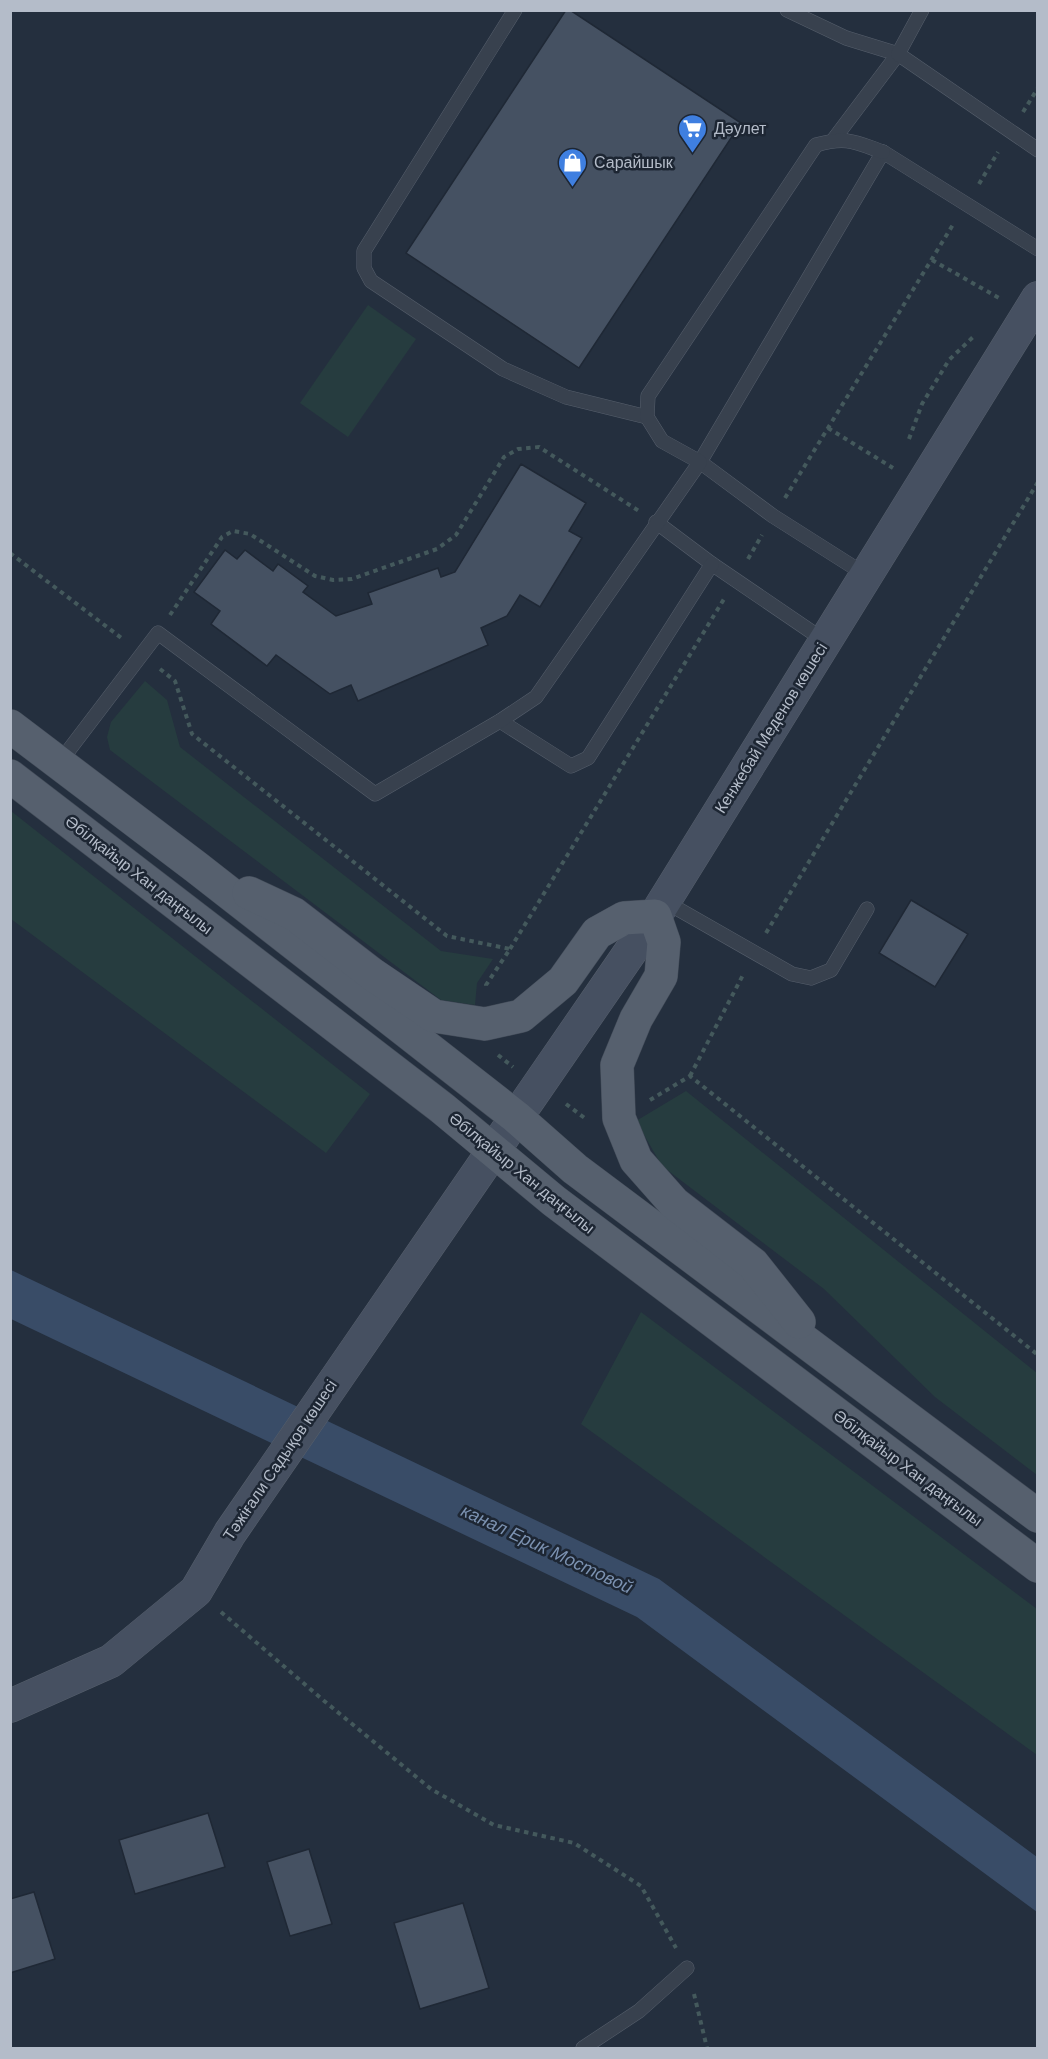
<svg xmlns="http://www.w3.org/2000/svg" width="1048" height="2059" viewBox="0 0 1048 2059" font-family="'DM Sans',sans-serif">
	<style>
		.green { fill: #263c3f }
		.water { fill: #394c67 }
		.building { fill: #455162; stroke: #1f2835; stroke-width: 1.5 }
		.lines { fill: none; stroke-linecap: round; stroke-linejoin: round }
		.lane-casing { stroke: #565f6c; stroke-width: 15 }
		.secondary-casing { stroke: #565f6c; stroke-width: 34 }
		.primary-casing { stroke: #414a57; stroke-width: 34 }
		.path { stroke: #44595c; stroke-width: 4; stroke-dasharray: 4.5 4.5; stroke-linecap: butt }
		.lane { stroke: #38414e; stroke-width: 14 }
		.secondary { stroke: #465061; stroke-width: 33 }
		.primary { stroke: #56606e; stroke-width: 33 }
		.labels { text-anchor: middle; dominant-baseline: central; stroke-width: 5; stroke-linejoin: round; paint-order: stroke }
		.poi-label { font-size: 16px; fill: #b4bcc9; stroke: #1d2633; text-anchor: start }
		.street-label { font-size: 16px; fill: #b4bcc9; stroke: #1d2633 }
		.water-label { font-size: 18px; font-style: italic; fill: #7c92b1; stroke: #1d2633 }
	</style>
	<rect width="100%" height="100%" fill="#242f3e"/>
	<g class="green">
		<polygon points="368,305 416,339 348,437 300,403"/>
		<polygon points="145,681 167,700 180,747 441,951 493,959 477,983 475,1005 441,1000 110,750 107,737 111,722"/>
		<polygon points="11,811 370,1094 326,1153 11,919"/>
		<polygon points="686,1091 1037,1373 1037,1475 935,1397 824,1289 662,1166 636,1121"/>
		<polygon points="641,1312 1037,1609 1037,1755 581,1424"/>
	</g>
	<polygon class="water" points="11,1270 659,1579 1037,1857 1037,1912 637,1617 11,1319"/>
	<g class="building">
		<polygon points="566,10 570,10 741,123 579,368 406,253"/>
		<polygon points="521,464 586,503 569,531 582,538 540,607 520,595 507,616 481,628 488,645 358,701 351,685 330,694 276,655 267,666 211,624 220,611 194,592 225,550 237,559 245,550 273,571 278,564 308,586 303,592 336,616 372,604 368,593 438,568 441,577 455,572"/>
		<polygon points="911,900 968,934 935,987 879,953"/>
		<polygon points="208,1813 225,1867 135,1894 119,1840"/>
		<polygon points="309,1849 332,1924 290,1936 267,1862"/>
		<polygon points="34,1892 55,1959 10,1973 10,1899"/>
		<polygon points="463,1903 489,1988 420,2009 394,1923"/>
	</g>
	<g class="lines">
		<defs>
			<g id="lane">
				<polyline points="515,10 364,251 364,268 371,281 503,369 566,397 647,417"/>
				<polyline points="787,10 846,38 898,54 834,139"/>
				<polyline points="922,10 898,54 1038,150"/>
				<polyline points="656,522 712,564 825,641"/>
				<polyline points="866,575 773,516 700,462 883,152 1038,249"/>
				<polyline points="500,721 571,766 588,758 712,564"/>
				<path d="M59 763 158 633 375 794 500 721 536 697 700 462 662 441 647 417 648 396 816 145C846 136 855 142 883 152"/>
				<polyline points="664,901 792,974 811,978 831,970 867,909"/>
				<polyline points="583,2048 639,2011 687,1968"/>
			</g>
			<polyline id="secondary" points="10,1706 111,1661 196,1591 230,1533 655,916 1038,298"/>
			<g id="primary">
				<polyline points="10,726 196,867 516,1117 575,1169 1038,1516"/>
				<polyline points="10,776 442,1108 554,1201 1038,1566"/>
				<polyline points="249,893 294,914 372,974 434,1016 485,1024 521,1016 563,981 597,933 624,918 655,916 664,942 661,976 636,1019 617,1065 619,1118 636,1160 674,1203 753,1264 799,1322"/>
			</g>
		</defs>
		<use href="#lane" class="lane-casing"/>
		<use href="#secondary" class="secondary-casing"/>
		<use href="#primary" class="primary-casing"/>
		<g class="path">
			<polyline points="1023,112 1038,88"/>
			<polyline points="979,184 998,152"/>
			<polyline points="932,260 999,298"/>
			<polyline points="828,428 893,468"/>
			<polyline points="909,439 922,404 949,360 973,337"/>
			<polyline points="785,498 954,223"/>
			<polyline points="10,553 124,640"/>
			<polyline points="748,559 762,535"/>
			<polyline points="170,615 222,537 233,531 250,534 315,576 333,580 352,579 437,549 456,535 504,457 518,449 539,447 639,511"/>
			<polyline points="160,669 175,681 192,734 447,936 510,949 486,985 486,989"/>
			<polyline points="766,933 1038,482"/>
			<polyline points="510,949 724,599"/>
			<polyline points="498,1055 513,1067"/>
			<polyline points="690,1076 744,973"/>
			<polyline points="650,1100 690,1076 1038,1355"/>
			<polyline points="566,1104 586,1119"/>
			<polyline points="221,1612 323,1700 431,1789 494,1825 574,1843 641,1886 676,1948"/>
			<polyline points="694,1994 707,2048"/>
		</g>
		<use href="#lane" class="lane"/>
		<use href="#secondary" class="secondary"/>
		<use href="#primary" class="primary"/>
	</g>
	<defs>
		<symbol id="supermarket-pin" viewBox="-11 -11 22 30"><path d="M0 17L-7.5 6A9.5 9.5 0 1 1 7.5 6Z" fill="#3f7fe0" stroke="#1d2633"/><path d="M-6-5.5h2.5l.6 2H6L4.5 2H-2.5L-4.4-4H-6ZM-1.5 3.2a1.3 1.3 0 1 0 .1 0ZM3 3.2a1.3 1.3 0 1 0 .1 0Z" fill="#fff"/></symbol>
		<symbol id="shop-pin" viewBox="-11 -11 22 30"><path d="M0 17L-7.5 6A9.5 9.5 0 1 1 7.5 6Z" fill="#3f7fe0" stroke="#1d2633"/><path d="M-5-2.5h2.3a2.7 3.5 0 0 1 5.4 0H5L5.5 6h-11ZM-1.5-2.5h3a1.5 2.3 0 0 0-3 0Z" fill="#fff"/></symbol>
	</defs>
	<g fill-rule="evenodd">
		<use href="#supermarket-pin" x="676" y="112" width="33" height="45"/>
		<use href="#shop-pin" x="556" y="146" width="33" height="45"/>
	</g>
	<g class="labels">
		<g class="poi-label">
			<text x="714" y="128">Дәулет</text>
			<text x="594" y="162">Сарайшык</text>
		</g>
		<g class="street-label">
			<text transform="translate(771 728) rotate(-58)">Кенжебай Меденов көшесі</text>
			<text transform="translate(139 875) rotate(38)">Әбілқайыр Хан даңғылы</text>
			<text transform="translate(522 1173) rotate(39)">Әбілқайыр Хан даңғылы</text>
			<text transform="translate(280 1460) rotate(-56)">Тәжіғали Садықов көшесі</text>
			<text transform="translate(908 1468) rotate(37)">Әбілқайыр Хан даңғылы</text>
		</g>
		<g class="water-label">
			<text transform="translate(547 1549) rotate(25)">канал Ерик Мостовой</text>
		</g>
	</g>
	<rect width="1048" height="2059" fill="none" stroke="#b4bcc9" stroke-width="24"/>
</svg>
